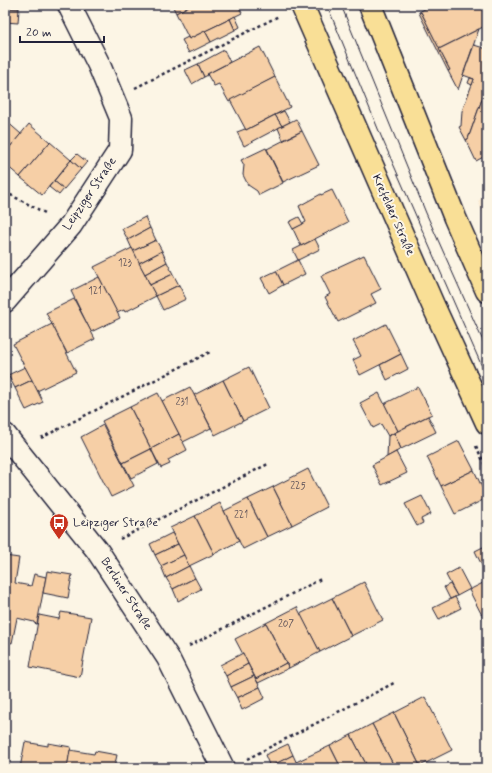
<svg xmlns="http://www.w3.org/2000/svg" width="492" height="773" viewBox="0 0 492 773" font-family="Mynerve,sans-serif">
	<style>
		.built { fill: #faead2 }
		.building { fill: #f6cfa6; stroke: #22223b }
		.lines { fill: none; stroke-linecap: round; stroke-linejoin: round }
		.minor-casing { stroke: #22223b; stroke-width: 25 }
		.major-casing { stroke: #22223b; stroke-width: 25 }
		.path { stroke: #22223b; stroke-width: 2.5; stroke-dasharray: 3 3; stroke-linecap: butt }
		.minor { stroke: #fcf5e5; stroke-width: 22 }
		.major { stroke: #f9df96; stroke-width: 22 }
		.tram { stroke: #22223b; stroke-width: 1 }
		.labels { text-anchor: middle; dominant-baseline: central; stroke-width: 4; stroke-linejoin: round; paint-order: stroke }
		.number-label { font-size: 10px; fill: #574d56 }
		.street-label { font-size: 12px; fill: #22223b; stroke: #fcf5e5 }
		.poi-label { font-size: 12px; fill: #22223b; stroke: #fcf5e5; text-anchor: start }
	</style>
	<rect width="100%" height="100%" fill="#fcf5e5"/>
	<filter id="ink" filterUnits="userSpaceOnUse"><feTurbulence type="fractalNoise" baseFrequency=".025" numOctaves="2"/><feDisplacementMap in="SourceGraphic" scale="8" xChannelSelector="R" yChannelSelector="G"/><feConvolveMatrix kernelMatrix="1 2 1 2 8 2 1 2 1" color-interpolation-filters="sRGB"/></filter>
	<g filter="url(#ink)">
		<polygon class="built" points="487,194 487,223 478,201"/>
		<g class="building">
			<polygon points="5,5 19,5 19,9 5,8"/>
			<polygon points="172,5 191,5 176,13"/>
			<polygon points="191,5 238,5 242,13 189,39 176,13"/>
			<polygon points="432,5 487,5 487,25 439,49 421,12 419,13 419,12"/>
			<polygon points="5,8 19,9 18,23 5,22"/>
			<polygon points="421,12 450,70 448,71 419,13"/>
			<polygon points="235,16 240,27 235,30 230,19"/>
			<polygon points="230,19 235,30 211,42 205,31"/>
			<polygon points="479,29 463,75 458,90 448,71 450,70 439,49"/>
			<polygon points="205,31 211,42 189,53 182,40 188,37 189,39"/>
			<polygon points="474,45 487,49 487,85 468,139 466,140 459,127 461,126 462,111 474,79 463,75"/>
			<polygon points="260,47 275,77 229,102 219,84 214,86 207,74"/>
			<polygon points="224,50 230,62 207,74 208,75 204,77 198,64"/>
			<polygon points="198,64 204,77 192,84 185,70"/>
			<polygon points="275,77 290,107 246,130 230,100"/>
			<polygon points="470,78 474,79 472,85 468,83"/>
			<polygon points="487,85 487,155 476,161 466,140 468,139"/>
			<polygon points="284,111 290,122 282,126 275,115"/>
			<polygon points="275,115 282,126 244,146 237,132 245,129 246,130"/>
			<polygon points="296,119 302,131 283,140 278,128"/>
			<polygon points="5,120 21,134 5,153"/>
			<polygon points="29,124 50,142 20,177 5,164 5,153"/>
			<polygon points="302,131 319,165 283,182 267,149"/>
			<polygon points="50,142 71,160 42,195 20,177"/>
			<polygon points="266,148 283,183 259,195 257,191 248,185 243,175 244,165 241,160"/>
			<polygon points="77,154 87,162 81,169 71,160"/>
			<polygon points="71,160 81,169 64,189 54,181"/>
			<polygon points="54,181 64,189 59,195 49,187"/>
			<polygon points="332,190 348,222 301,246 293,229 306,222 299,206 321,194 321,195"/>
			<polygon points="145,217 150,228 128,240 122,229"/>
			<polygon points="299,217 303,224 293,229 289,222"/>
			<polygon points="150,228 156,240 133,251 128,240"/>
			<polygon points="315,239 320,249 298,260 293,250"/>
			<polygon points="156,240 162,251 139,263 133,251"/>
			<polygon points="132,248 156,296 125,312 124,310 117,313 94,267"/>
			<polygon points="162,251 167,262 145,274 139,263"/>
			<polygon points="364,255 381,289 371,294 376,303 338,322 325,297 330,294 321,276 339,268 338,267"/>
			<polygon points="298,260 305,274 283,285 276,271"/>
			<polygon points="167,262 173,274 150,285 145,274"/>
			<polygon points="276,271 283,285 269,293 261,278"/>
			<polygon points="173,274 179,285 156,296 150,285"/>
			<polygon points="99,277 120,318 91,332 71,291"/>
			<polygon points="179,285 186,299 163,310 156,296"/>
			<polygon points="74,299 95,339 67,353 46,313"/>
			<polygon points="52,324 76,372 37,391 13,344"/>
			<polygon points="386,324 401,354 360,375 353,360 361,356 353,341"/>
			<polygon points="401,354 408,369 387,380 380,365"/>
			<polygon points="25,367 32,380 15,388 8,375"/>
			<polygon points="249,367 269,408 243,421 223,380"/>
			<polygon points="32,380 43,402 26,410 15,388"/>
			<polygon points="223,380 243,421 215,435 194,395"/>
			<polygon points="190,387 211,428 183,442 162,401"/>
			<polygon points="418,387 432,414 398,431 384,404"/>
			<polygon points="158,393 179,434 151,449 130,407"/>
			<polygon points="379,393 398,431 388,436 381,424 373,428 360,403"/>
			<polygon points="130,407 151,449 123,463 102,421"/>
			<polygon points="428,416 436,432 401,449 394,433"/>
			<polygon points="103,425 134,486 111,497 81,437"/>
			<polygon points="394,433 401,449 387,457 388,436"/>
			<polygon points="179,434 187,450 168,460 170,464 161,468 151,449"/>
			<polygon points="459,441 474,470 441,486 427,457"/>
			<polygon points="151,449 158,464 131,478 123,463"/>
			<polygon points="396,452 407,473 382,485 372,465"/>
			<polygon points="308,469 327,507 292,525 273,487"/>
			<polygon points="474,470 487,498 455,514 441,486"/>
			<polygon points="273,487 292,525 267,537 248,499"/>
			<polygon points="422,496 431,514 421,519 423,523 417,526 405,504"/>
			<polygon points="248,499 267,537 243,549 224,511"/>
			<polygon points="220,503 239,541 214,554 195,516"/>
			<polygon points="195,516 214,554 189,566 170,528"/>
			<polygon points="172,533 178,544 155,555 150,544"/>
			<polygon points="178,544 184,555 161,566 155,555"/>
			<polygon points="487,545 487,576 475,551"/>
			<polygon points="184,555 189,566 166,578 161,566"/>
			<polygon points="5,556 19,558 15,583 31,586 34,574 46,577 37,624 34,623 34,622 17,618 12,643 5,641"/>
			<polygon points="189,566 195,578 173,589 166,578"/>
			<polygon points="459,568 470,589 457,596 446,575"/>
			<polygon points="47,571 72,575 68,598 43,593"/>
			<polygon points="195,578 201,589 178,601 173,589"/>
			<polygon points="487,581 487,625 469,590"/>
			<polygon points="364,582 383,620 351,636 332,598"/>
			<polygon points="450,584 457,596 450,599 444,587"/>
			<polygon points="455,597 461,608 439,619 433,608"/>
			<polygon points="332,598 351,636 320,652 300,614"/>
			<polygon points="297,607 320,652 289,668 266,623"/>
			<polygon points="61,612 91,617 80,677 30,667 39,615 59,619"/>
			<polygon points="266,623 286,663 256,679 235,639"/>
			<polygon points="243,653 248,664 226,676 220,665"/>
			<polygon points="286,663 289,668 258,683 256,679"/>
			<polygon points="248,664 254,676 231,687 226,676"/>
			<polygon points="254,676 260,687 237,698 231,687"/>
			<polygon points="260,687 265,698 242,710 237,698"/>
			<polygon points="425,697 452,750 420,766 394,713"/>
			<polygon points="394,713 420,766 416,768 395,768 372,724"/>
			<polygon points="372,724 395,768 368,768 351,735"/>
			<polygon points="351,735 368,768 341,768 330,746"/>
			<polygon points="25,742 48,746 48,743 71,747 67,768 20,768"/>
			<polygon points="288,744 293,755 270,767 265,755"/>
			<polygon points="330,746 341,768 299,768 296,762"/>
			<polygon points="70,750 94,754 95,751 117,755 114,768 67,768"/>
			<polygon points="293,755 298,766 295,768 272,768 271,766"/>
		</g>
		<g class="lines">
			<defs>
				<g id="minor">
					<polyline points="5,301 71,225 120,150 121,118 99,65 69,5"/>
					<polyline points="5,435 97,550 168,658 223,768"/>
				</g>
				<g id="major">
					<polyline points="302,5 433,305 487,423"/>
					<polyline points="370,5 455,218 487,291"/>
				</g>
			</defs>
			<use href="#minor" class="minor-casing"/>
			<use href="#major" class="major-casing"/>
			<g class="path">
				<polyline points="135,88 279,16"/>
				<polyline points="5,192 47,214"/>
				<polyline points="41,438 210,352"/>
				<polyline points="476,446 487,469"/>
				<polyline points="120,539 268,464"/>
				<polyline points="189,646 321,579"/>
				<polyline points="247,759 394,683"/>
			</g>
			<use href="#minor" class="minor"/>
			<use href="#major" class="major"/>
			<g class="tram">
				<polyline points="327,5 381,136 487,378"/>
				<polyline points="341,5 426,213 487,350"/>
			</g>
		</g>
	</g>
	<defs>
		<symbol id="bus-pin" viewBox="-11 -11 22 30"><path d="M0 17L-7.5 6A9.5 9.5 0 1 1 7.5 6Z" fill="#c8321e" stroke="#fcf5e5"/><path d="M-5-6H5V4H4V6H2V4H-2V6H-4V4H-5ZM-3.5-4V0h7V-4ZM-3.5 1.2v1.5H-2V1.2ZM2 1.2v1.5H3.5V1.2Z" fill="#fff"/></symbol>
	</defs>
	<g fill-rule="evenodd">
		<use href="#bus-pin" x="48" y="512" width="22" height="30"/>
	</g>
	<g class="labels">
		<g class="number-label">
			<text x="125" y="263">123</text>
			<text x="95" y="291">121</text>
			<text x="182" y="402">231</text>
			<text x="298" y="486">225</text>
			<text x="241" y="515">221</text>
			<text x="286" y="624">207</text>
		</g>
		<g class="street-label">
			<text transform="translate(90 194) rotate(-56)">Leipziger Straße</text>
			<text transform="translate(393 215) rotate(66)">Krefelder Straße</text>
			<text transform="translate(126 594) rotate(57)">Berliner Straße</text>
		</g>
		<g class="poi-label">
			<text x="73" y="523">Leipziger Straße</text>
		</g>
	</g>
	<rect width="492" height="773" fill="none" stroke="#fcf5e5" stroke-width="20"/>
	<rect x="10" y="10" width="472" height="753" fill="none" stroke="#22223b" stroke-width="1.5" filter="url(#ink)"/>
	<path d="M20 36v6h84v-6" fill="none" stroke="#22223b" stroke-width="2"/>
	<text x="26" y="36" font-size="12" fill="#22223b" stroke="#fcf5e5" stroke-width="3" paint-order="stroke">20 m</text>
</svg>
